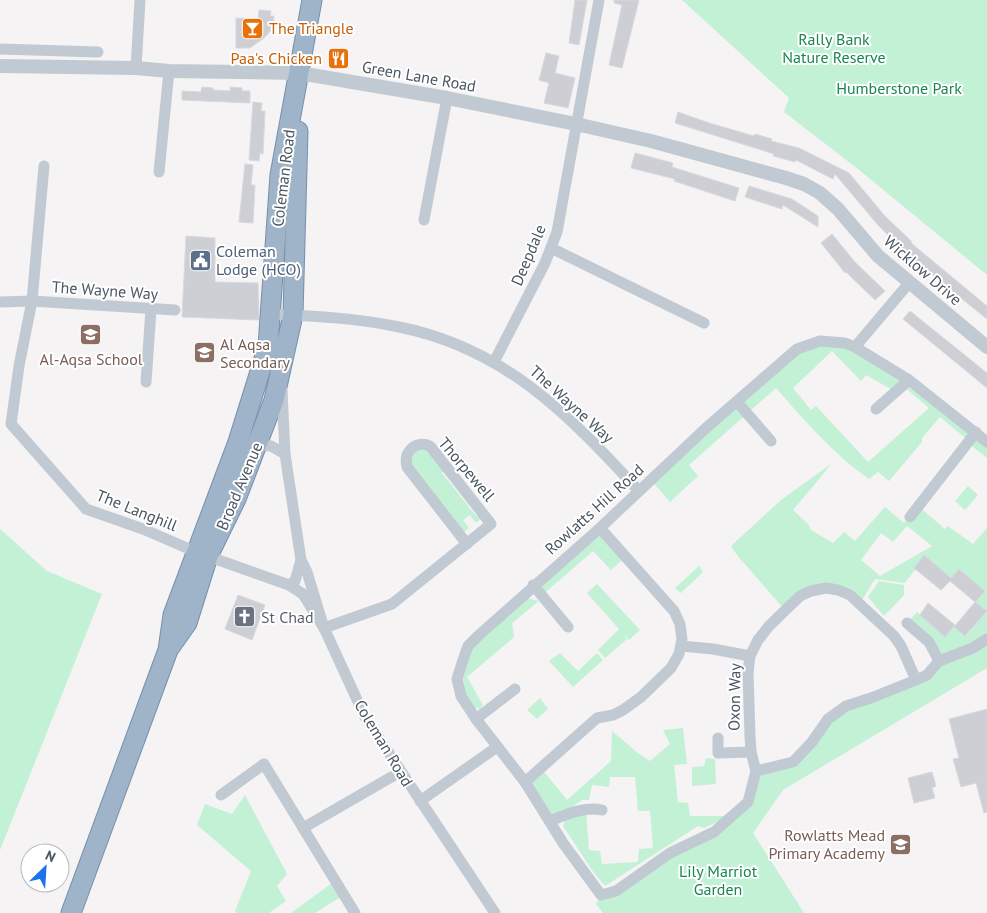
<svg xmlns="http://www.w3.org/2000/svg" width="987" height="913" viewBox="0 0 987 913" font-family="'PT Sans',sans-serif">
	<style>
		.green { fill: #c3f1d5; fill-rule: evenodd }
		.building { fill: #cdcfd5; stroke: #d7d9de }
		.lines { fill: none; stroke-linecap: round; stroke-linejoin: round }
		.trunk-casing { stroke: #7690ad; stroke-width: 21 }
		.minor { stroke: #c1cad2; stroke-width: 11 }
		.tertiary { stroke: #c1cad2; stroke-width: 14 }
		.trunk { stroke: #9fb4c9; stroke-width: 19 }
		.labels { text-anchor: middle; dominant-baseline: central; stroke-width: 4; stroke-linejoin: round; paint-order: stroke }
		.food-label { font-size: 16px; fill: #c56008; stroke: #fff; text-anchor: start }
		.park-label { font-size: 16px; fill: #17864f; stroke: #fff }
		.street-label { font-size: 16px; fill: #4a5661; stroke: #fff }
		.service-label { font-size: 16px; fill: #4e5e75; stroke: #fff; text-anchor: start }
		.education-label { font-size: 16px; fill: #785e54; stroke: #fff; text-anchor: start }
		.worship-label { font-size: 16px; fill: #5b616d; stroke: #fff; text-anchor: start }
	</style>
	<rect width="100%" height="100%" fill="#f5f3f3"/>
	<g class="green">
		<polygon points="682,0 987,0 987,275 858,169 784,112 789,98"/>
		<path d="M845 343 987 442V458L968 443 969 441 940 417 922 438V442L889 481 878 472 869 479C834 455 804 420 776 388L689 465 698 476 670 502 651 480 797 349ZM832 351 861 381 866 375 896 392 903 386 929 408 868 462 816 406 811 410 793 388Z"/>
		<polygon points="425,448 444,470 442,473 476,516 479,514 482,518 476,523 470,515 463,520 469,528 464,532 410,465 414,450"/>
		<path d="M831 464 820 478 793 510 808 524 811 530 833 543 844 532 855 541 885 507 904 523 918 506 945 529 948 526 973 544 987 528V668L783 790 753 833 804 913H603L596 904 601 895 653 864 676 856 714 832 741 810 756 771 793 762 828 719 916 680 939 661 907 623 917 612 945 636 953 627 966 636 987 611 975 602 984 590 959 569 951 578 925 556 905 583 875 579 860 603 826 588 785 610 737 555 731 546 781 500ZM907 526 932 546 880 576 861 560 881 533 893 542Z"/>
		<polygon points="968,486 978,495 965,510 955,501"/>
		<polygon points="600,528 623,559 611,570 593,551 541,596 533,585"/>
		<polygon points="0,529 47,571 102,594 0,850"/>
		<polygon points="699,566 703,572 681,593 675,588"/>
		<polygon points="879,581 904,585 904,595 884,616 868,597"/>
		<polygon points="597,584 640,630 629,640 623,633 627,639 605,658 598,650 619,629 587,593"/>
		<polygon points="527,598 539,601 512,623 514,637 467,677 483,705 480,709 474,707 465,692 463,677 473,647"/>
		<polygon points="560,653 578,671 597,653 603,660 573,687 549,661"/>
		<polygon points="540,698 548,709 537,719 527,710"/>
		<polygon points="683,728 687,764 674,765 678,802 688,803 690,816 730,816 704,828 698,826 605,886 594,873 563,826 566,819 586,812 589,850 600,851 602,864 638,862 639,849 653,848 650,811 638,811 635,777 610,777 609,787 592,785 589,800 582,800 550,821 525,783 541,768 567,800 611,761 612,731 639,754 650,761 670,744 663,730"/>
		<polygon points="706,758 715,759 716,784 692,786 692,767 704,766"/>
		<polygon points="245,795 287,874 277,886 286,901 269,913 237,913 235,911 251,871 197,825 205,804 232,814"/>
		<polygon points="332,883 344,895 315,913 291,913"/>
	</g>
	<g class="building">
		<polygon points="575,0 587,0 579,45 569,43"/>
		<polygon points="614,0 639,0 622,68 609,65 622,5 614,3"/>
		<polygon points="259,10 271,11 270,16 274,16 273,28 264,38 250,48 236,48 236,18 258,19"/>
		<polygon points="546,53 559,56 555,73 575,78 568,108 544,103 549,83 539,80"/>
		<polygon points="202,87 213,88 213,90 230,91 230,87 242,88 242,91 250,91 250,103 182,100 182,91 201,92"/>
		<polygon points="253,102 262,103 261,111 265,111 263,154 260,153 259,161 249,160"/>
		<polygon points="678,112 709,123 754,136 755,134 772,139 771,141 799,148 849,173 884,215 912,242 911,243 987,306 987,319 906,254 878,225 835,174 833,179 796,160 795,162 773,156 774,154 675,123"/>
		<polygon points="635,153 673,163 672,167 739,188 735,201 674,181 675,179 631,168"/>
		<polygon points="245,164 253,165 251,185 255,185 253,223 239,222"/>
		<polygon points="749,186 792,199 818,216 818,227 783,205 782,209 745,197"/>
		<polygon points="832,234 855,262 885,291 875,300 846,272 845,273 821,243"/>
		<polygon points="186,236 215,238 215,282 258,283 259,320 182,317"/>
		<polygon points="910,311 987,373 987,388 903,319"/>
		<polygon points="924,555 951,578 959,569 985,591 975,602 950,581 941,590 914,568"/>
		<polygon points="238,595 265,605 252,640 225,629"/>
		<polygon points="975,602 987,611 965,636 954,627"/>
		<polygon points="928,603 955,625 945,637 920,615"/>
		<polygon points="987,709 987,812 984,813 976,783 961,787 953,759 959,758 949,719"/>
		<polygon points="932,772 936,786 932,788 935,798 914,803 908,778"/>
	</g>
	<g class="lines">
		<defs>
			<g id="trunk">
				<polyline points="170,647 187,623 208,556 236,499 274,400 293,315 298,131"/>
				<polyline points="71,913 168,650 173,615 238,442 268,346 280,175 312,0"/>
			</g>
		</defs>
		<use href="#trunk" class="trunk-casing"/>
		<g class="minor">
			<polyline points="0,49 98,52"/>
			<polyline points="136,68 140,0"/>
			<polyline points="44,166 32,301 19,366 11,424 86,509 143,529 196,552 289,585 303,594 324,628"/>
			<polyline points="159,172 169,71"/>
			<polyline points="424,220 447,98"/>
			<polyline points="551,248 704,323"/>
			<polyline points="0,302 32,301 175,310"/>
			<path d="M271 314C314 316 357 318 399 327 505 348 569 415 639 491"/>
			<polyline points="855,347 909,283"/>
			<polyline points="494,362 545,263 557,232 599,0"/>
			<polyline points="146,382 151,309"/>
			<polyline points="282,390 285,454 301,560 307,572 324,628 365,717 495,913"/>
			<polyline points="737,402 771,441"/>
			<polyline points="876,409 909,380"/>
			<polyline points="252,445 271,446 285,454"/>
			<polyline points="910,517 976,432"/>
			<polyline points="289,585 295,581 301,560"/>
			<polyline points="533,585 568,627"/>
			<polyline points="907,623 929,642 939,661"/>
			<path d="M324 628 392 604 491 524 430 446C416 440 403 451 407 467L467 544"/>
			<polyline points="681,646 713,649 750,656"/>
			<polyline points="916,680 901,646 894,636 850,595 838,590 826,588 811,591 800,596 769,626 758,640 750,656 748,673 750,736 751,752 756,771 748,802 714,832 670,853 616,891 601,895 563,843 525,782 476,719 461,696 457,679 463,660 468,646 479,635 600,528 706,428 797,349 820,341 845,343 855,347 909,380 987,442"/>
			<polyline points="476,719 515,689"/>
			<polyline points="718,738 718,753 751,752"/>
			<polyline points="756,771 793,762 812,742 828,719 846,706 871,698 916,680 927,675 939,661 973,648 987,639"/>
			<polyline points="525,782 597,718 613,715 623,710 641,697 671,668 679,654 682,639 680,624 674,611 600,528"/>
			<polyline points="221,795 264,764 355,913"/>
			<polyline points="420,801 497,747"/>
			<path d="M550 821C565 815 585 806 602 810"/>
			<polyline points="303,828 400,772"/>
		</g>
		<polyline class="tertiary" points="0,66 136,68 169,71 299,73 447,98 576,124 651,141 786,178 804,184 820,193 838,209 878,256 987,347"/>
		<use href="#trunk" class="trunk"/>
	</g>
	<defs>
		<symbol id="bar-square" viewBox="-11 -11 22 22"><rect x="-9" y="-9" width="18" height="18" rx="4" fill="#e8710a" stroke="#fff"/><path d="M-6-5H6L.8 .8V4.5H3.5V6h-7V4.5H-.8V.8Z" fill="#fff"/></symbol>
		<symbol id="restaurant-square" viewBox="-11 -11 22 22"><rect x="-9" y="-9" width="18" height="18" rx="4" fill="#e8710a" stroke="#fff"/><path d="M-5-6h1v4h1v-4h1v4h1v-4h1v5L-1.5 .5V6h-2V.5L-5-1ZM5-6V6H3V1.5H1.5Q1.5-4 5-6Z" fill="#fff"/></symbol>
		<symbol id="civic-square" viewBox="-11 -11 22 22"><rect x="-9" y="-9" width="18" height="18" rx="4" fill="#5c6f8a" stroke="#fff"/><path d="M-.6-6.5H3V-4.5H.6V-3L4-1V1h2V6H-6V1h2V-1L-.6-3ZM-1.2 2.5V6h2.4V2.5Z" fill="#fff"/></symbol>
		<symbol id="school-square" viewBox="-11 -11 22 22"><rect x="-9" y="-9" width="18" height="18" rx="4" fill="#8d6e63" stroke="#fff"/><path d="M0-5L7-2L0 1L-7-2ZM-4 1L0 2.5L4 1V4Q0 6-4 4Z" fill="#fff"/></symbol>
		<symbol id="church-square" viewBox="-11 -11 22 22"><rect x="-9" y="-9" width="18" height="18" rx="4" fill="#6b7280" stroke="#fff"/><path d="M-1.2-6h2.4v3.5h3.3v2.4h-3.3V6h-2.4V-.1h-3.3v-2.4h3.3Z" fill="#fff"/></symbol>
	</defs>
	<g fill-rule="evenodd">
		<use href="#bar-square" x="240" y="16" width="25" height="25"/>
		<use href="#restaurant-square" x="326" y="46" width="25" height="25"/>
		<use href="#civic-square" x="188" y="248" width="25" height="25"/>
		<use href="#school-square" x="78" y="322" width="25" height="25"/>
		<use href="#school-square" x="192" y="340" width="25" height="25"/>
		<use href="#church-square" x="232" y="604" width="25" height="25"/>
		<use href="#school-square" x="888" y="832" width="25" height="25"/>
	</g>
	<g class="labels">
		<g class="food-label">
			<text x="269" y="28">The Triangle</text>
			<text x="322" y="58" text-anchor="end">Paa's Chicken</text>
		</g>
		<g class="park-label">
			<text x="834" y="39">Rally Bank<tspan x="834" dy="18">Nature Reserve</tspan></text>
			<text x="899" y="88">Humberstone Park</text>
			<text x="718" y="871">Lily Marriot<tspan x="718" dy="18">Garden</tspan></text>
		</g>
		<g class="street-label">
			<text transform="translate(419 76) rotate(10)">Green Lane Road</text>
			<text transform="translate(283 178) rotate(-83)">Coleman Road</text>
			<text transform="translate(528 255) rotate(-67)">Deepdale</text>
			<text transform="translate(923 270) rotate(41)">Wicklow Drive</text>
			<text transform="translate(105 290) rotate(4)">The Wayne Way</text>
			<text transform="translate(572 404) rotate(42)">The Wayne Way</text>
			<text transform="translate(467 469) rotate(50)">Thorpewell</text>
			<text transform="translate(239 486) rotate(-67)">Broad Avenue</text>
			<text transform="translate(594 509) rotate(-42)">Rowlatts Hill Road</text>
			<text transform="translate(137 510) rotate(22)">The Langhill</text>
			<text transform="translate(734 697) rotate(-89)">Oxon Way</text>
			<text transform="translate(384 743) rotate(59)">Coleman Road</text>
		</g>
		<g class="service-label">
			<text x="216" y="251">Coleman<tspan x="216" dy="18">Lodge (HCO)</tspan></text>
		</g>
		<g class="education-label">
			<text x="220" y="344">Al Aqsa<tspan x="220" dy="18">Secondary</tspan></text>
			<text x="91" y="359" text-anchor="middle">Al-Aqsa School</text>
			<text x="885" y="835" text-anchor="end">Rowlatts Mead<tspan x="885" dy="18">Primary Academy</tspan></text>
		</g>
		<g class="worship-label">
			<text x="261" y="617">St Chad</text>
		</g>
	</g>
	<g transform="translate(45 868) rotate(25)"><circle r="24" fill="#ffffff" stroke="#b7bbc0"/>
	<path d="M0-4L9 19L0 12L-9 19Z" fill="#1a73e8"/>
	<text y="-8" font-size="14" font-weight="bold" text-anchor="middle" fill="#4a5661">N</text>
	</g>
</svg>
